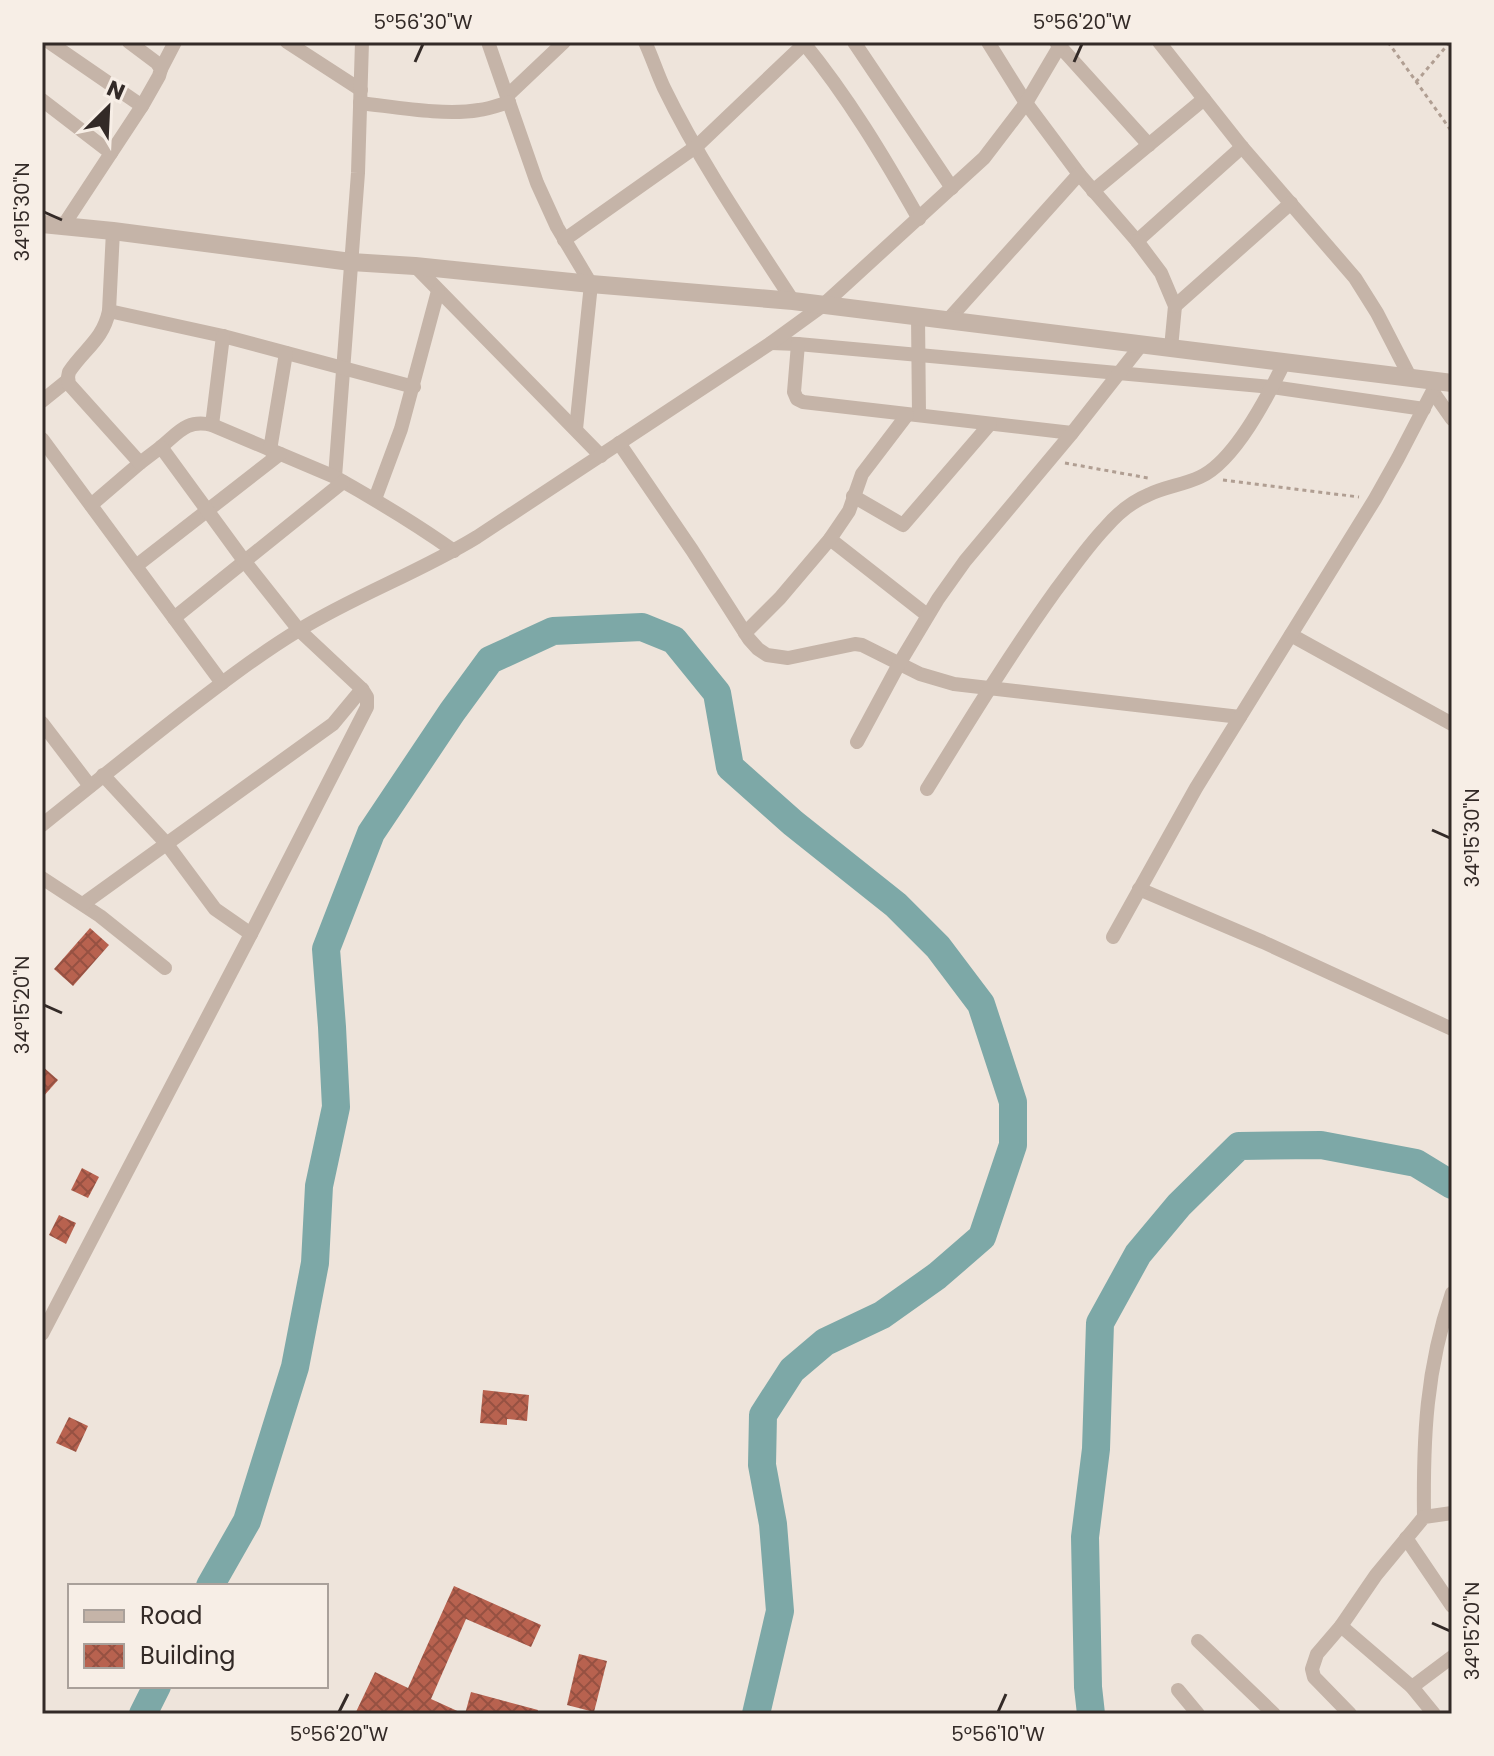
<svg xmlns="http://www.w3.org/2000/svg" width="1494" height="1756" viewBox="0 0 1494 1756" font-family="Poppins,sans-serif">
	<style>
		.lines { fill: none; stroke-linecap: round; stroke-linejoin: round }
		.river { stroke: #7da8a7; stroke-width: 28 }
		.building { fill: url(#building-cross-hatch) }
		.path { stroke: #b09e92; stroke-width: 3; stroke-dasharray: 4 4; stroke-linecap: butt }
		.minor { stroke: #c5b4a8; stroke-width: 14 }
		.tertiary { stroke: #c5b4a8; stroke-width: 18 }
		.ticks { fill: none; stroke: #332a27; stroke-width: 3 }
		.neatline { fill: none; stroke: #332a27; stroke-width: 3 }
		.ticks-label { font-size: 20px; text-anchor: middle; fill: #332a27 }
	</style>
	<defs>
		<pattern id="building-cross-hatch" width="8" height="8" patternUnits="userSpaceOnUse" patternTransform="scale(2)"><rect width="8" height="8" fill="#b8624f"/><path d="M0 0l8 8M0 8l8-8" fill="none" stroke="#965142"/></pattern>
	</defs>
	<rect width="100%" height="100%" fill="#eee4db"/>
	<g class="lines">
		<g class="river">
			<polyline points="210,1586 247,1521 295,1367 315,1263 319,1186 336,1107 332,1027 326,949 371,833 452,712 490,660 553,631 642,627 674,640 717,693 730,767 793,823 896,905 938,947 981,1004 1013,1102 1013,1145 982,1237 937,1276 882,1315 825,1342 792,1370 763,1415 762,1465 773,1524 780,1611 756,1714"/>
			<polyline points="143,1714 157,1686"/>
			<polyline points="1091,1714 1088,1687 1085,1537 1096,1449 1100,1323 1138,1254 1179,1205 1239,1146 1321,1145 1416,1163 1452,1185"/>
		</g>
	</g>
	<g class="building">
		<polygon points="90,928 109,945 73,986 54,969"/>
		<polygon points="42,1066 58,1080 42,1098"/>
		<polygon points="82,1168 99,1177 88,1198 71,1190"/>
		<polygon points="59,1215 76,1223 66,1244 49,1235"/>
		<polygon points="483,1390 529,1395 527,1421 507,1419 507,1425 480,1423"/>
		<polygon points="69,1417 88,1426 76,1452 56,1443"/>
		<polygon points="454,1586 541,1625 531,1647 466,1619 431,1699 464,1714 355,1714 375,1672 408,1688"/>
		<polygon points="579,1654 607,1661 594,1712 567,1705"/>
		<polygon points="471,1692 538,1710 537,1714 465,1714"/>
	</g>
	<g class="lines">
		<g class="path">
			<polyline points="1388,42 1452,132"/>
			<polyline points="1416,82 1450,42"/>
			<polyline points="1065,463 1148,478"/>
			<polyline points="1223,480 1359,497"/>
		</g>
		<g class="minor">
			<polyline points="49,42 142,106 63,226"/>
			<polyline points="129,42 157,63 161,69 159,76 142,106"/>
			<polyline points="287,42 361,90"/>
			<path d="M362 42 358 173 335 477C376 500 416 524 454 551"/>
			<polyline points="488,42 537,183 557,227 591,284 576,429"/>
			<path d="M645 42C652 57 657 73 664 88 700 162 748 232 793 301"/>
			<path d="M803 42C848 97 884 157 919 219"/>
			<polyline points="854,42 952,188"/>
			<polyline points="988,42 1026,103 1079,174 1137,241 1242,147"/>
			<polyline points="1056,42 1149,145"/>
			<polyline points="1159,42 1242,147 1355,278 1377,313 1410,377"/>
			<polyline points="161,69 175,42"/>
			<polyline points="507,96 564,42"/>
			<polyline points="42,100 111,153"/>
			<path d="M360 103C396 107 444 116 479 110 489 109 499 105 509 102"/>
			<polyline points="1093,191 1204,99"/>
			<polyline points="564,240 697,146 804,44"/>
			<polyline points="1137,241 1161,273 1175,306 1171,348"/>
			<polyline points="415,266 601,456"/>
			<polyline points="1175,306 1291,203"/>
			<polyline points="109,311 223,336 414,387"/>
			<polyline points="918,317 919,415"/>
			<polyline points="947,321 1079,174"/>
			<polyline points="771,343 798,344 1272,387 1424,409"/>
			<polyline points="798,344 794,392 797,399 803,402 1072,433"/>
			<polyline points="1433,392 1452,419"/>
			<polyline points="42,401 68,380"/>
			<polyline points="212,425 223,336"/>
			<polyline points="42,439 222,683"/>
			<polyline points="619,443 692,550 749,639 758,649 767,655 788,658 855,644 862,645 920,674 954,684 1240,717"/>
			<path d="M161 447C179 432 187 419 212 425L335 477"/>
			<polyline points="270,450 286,353"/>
			<polyline points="853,496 903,525 990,424"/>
			<polyline points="375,499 401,429 438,291"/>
			<polyline points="91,505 140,463"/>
			<polyline points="830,539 927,615"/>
			<polyline points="136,566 280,454"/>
			<polyline points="174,618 343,482"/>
			<polyline points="745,633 780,598 830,539 849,511 862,474 907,415"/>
			<polyline points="1291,635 1452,724"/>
			<polyline points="42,723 90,786"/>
			<polyline points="857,742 899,664 938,599 965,561 1072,433 1142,344"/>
			<polyline points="103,775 166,843 215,909 251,934"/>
			<path d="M927 789C969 721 1010 654 1056 590 1072 569 1087 547 1105 528 1117 514 1131 502 1148 495 1164 487 1183 485 1200 477 1235 461 1268 396 1285 361"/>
			<path d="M42 825C88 788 134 751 180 715 219 685 258 655 299 630 356 595 420 572 477 537L771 343 822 306 984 158 1026 103 1062 42"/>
			<polyline points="42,878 100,916 165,968"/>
			<polyline points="1139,889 1263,942 1452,1029"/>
			<polyline points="83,904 333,724 362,689"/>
			<polyline points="1113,937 1196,788 1375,499 1398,458 1438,381"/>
			<path d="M42 1334 251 934 367 707V697L362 689 299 630 245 562 161 447 140 463 69 384 68 377 69 372C84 349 103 340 109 311L113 231"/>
			<path d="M1424 1517C1423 1437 1426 1369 1452 1293"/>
			<polyline points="1406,1538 1452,1606"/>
			<polyline points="1341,1626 1412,1687 1434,1714"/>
			<polyline points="1198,1641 1274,1714"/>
			<polyline points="1412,1687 1452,1657"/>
			<polyline points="1178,1690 1198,1714"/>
			<polyline points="1350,1714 1314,1677 1312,1669 1317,1654 1341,1626 1376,1575 1424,1517 1452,1513"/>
		</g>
		<polyline class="tertiary" points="42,224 113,231 351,262 415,266 591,284 793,301 1452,383"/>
	</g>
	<path class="ticks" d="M415 62 423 44M1074 62 1082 44M44 212 62 220M1432 830 1450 838M44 1005 62 1013M1432 1623 1450 1631M339 1712 348 1694M998 1712 1006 1694"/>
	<rect width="1494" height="1756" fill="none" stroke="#f7eee6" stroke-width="88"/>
	<rect x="68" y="1584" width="260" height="104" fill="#f7eee6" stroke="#a9a09a" stroke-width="2"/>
	<rect x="84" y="1610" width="40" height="12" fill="#c5b4a8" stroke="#a9a09a" stroke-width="2"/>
	<text x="140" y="1624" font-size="24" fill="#332a27">Road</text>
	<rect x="84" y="1644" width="40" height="24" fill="url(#building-cross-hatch)" stroke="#a9a09a" stroke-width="2"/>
	<text x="140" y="1664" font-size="24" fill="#332a27">Building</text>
	<g transform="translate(108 108) rotate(24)" stroke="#f7eee6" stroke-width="6" paint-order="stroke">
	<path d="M0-6L14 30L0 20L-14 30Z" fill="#332a27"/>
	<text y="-12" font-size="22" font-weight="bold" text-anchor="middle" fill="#332a27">N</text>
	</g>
	<rect x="44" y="44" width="1406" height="1668" class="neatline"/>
	<g class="ticks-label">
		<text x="423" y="29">5°56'30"W</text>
		<text x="1082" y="29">5°56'20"W</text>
		<text transform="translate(22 212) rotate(-90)" y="7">34°15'30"N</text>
		<text transform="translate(1472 838) rotate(-90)" y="7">34°15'30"N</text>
		<text transform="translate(22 1005) rotate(-90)" y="7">34°15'20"N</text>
		<text transform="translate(1472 1631) rotate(-90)" y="7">34°15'20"N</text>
		<text x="339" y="1741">5°56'20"W</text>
		<text x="998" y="1741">5°56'10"W</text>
	</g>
</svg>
